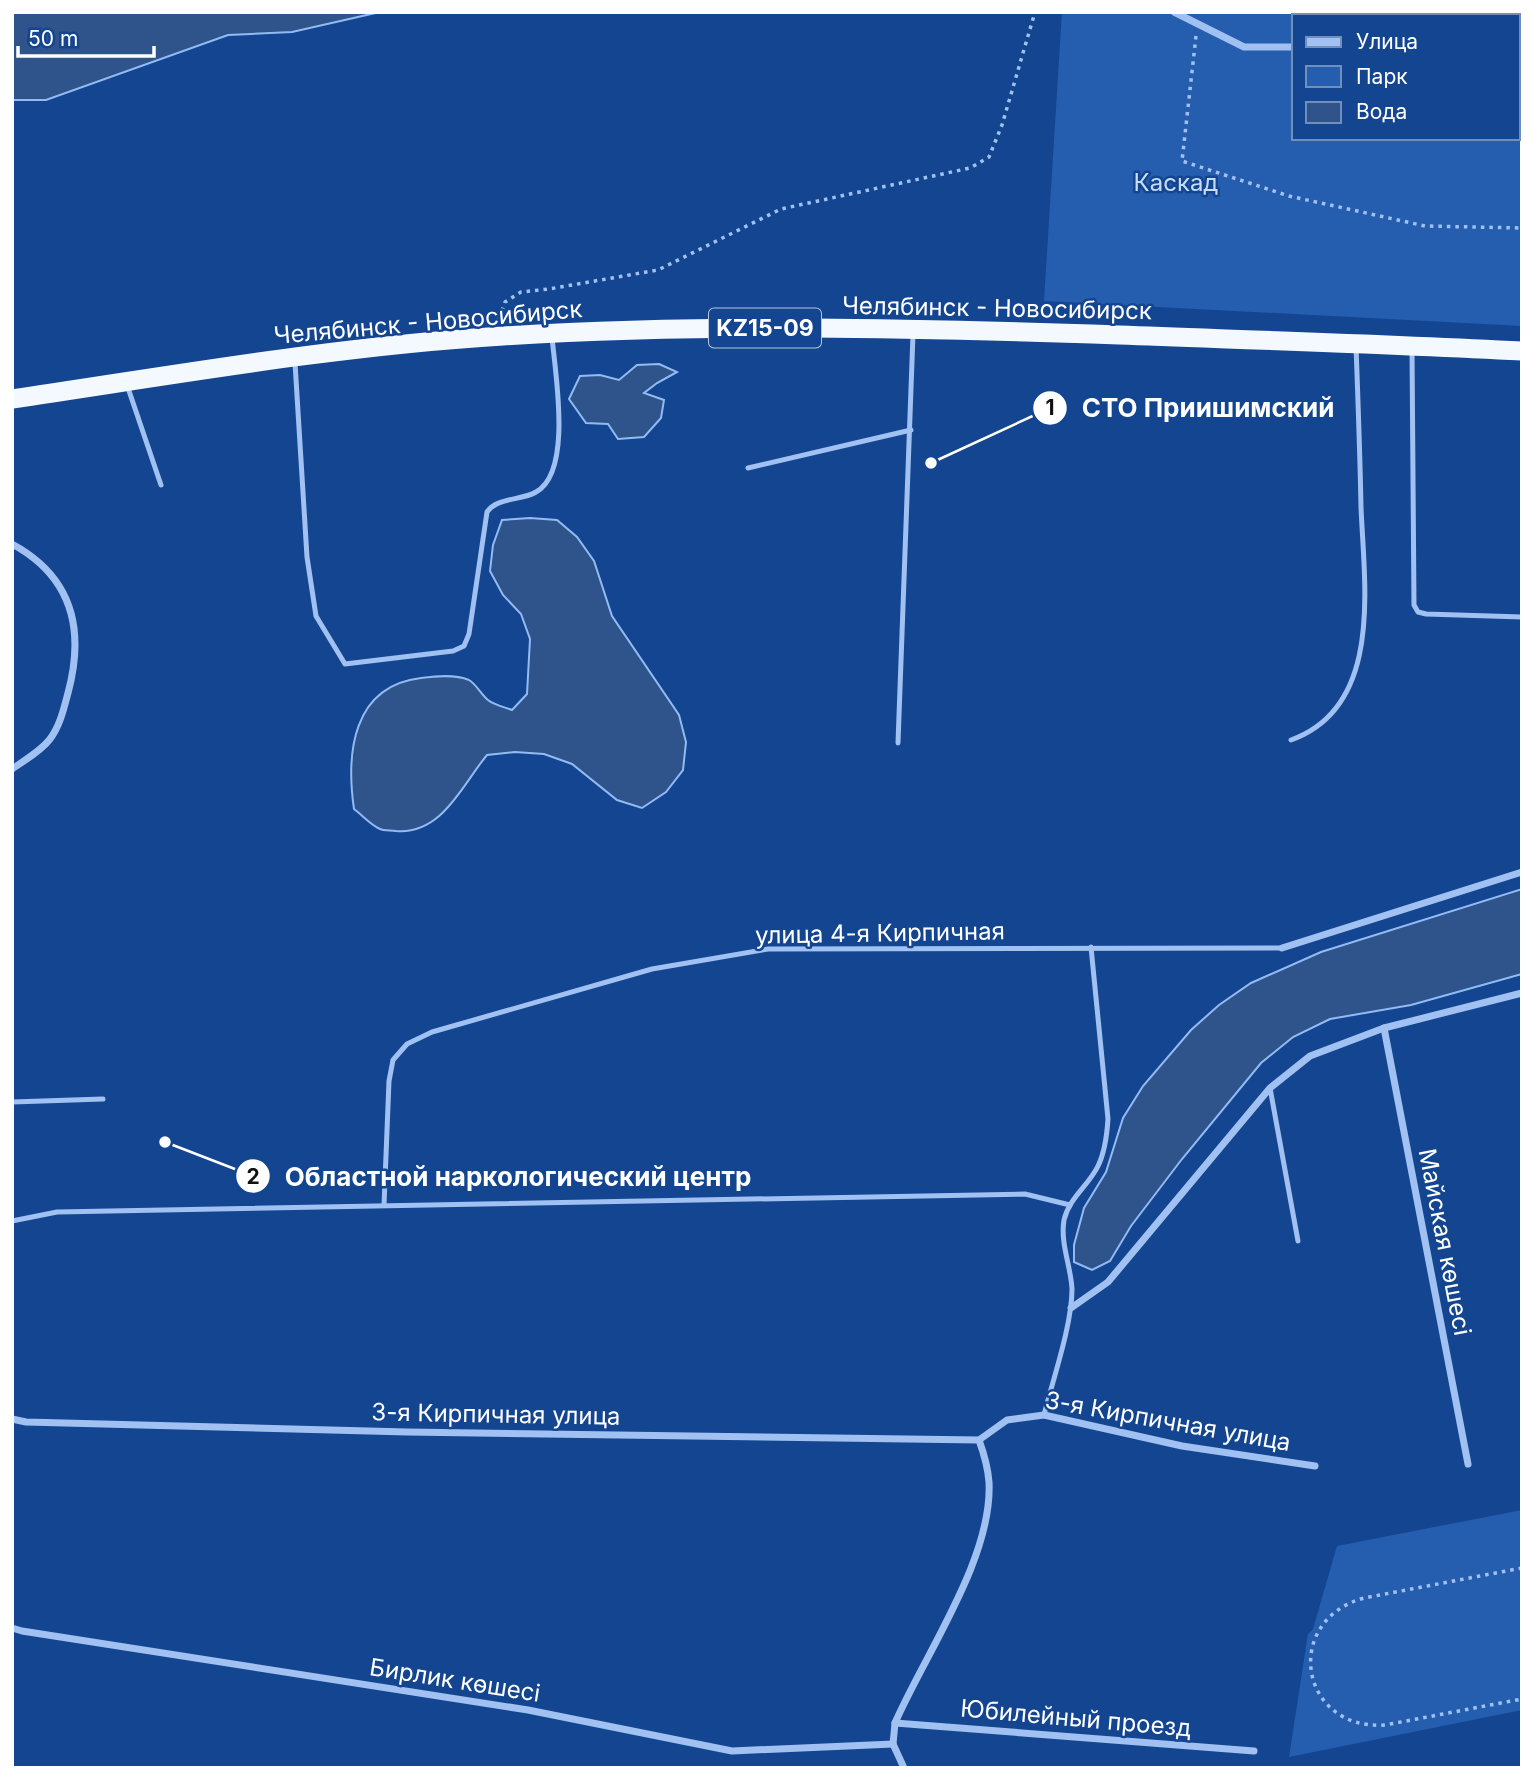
<svg xmlns="http://www.w3.org/2000/svg" width="1534" height="1780" viewBox="0 0 1534 1780" font-family="Inter,sans-serif">
	<style>
		.green { fill: #265eaf; fill-rule: evenodd }
		.water { fill: #2f538b; stroke: #92bbf4; stroke-width: 2 }
		.lines { fill: none; stroke-linecap: round; stroke-linejoin: round }
		.path { stroke: #a0c1f1; stroke-width: 3.5; stroke-dasharray: 3.5 5; stroke-linecap: butt }
		.service { stroke: #a0c1f1; stroke-width: 5 }
		.minor { stroke: #a0c1f1; stroke-width: 7 }
		.trunk { stroke: #f4f8ff; stroke-width: 19 }
		.labels { text-anchor: middle; dominant-baseline: central; stroke-width: 5; stroke-linejoin: round; paint-order: stroke }
		.shield { fill: #144590; stroke: #b8c7de; stroke-width: 2 }
		.shield-label { font-size: 23px; font-weight: bold; fill: #fff }
		.park-label { font-size: 24px; fill: #c7ddfc; stroke: #144590 }
		.street-label { font-size: 24px; fill: #fff; stroke: #144590 }
		.leader { fill: none; stroke: #fff; stroke-width: 2.5 }
		.callout-dot { fill: #fff; stroke: #144590; stroke-width: 2.5 }
		.mark-label { font-size: 21px; text-anchor: middle; font-weight: bold; fill: #111 }
		.callout-label { font-size: 26px; text-anchor: middle; font-weight: bold; fill: #fff; stroke: #144590; stroke-width: 5; stroke-linejoin: round; paint-order: stroke }
	</style>
	<rect width="100%" height="100%" fill="#144590"/>
	<g class="green">
		<path d="M1062 12H1522V326L1044 301ZM1294 16H1518V138H1294Z"/>
		<polygon points="1522,1510 1522,1710 1289,1757 1308,1634 1313,1629 1337,1546"/>
	</g>
	<g class="water">
		<polygon points="12,12 380,12 292,32 228,35 46,100 12,100"/>
		<polygon points="659,364 677,372 657,383 644,393 664,400 661,418 644,437 618,439 608,424 586,423 569,399 580,376 600,375 619,380 637,365"/>
		<path d="M530 518 557 520 577 537 594 561 612 616 679 715 686 742 683 770 666 792 642 808 617 800 572 764 544 754 515 752 487 755C462 785 442 835 396 831 391 830 384 831 380 829 371 825 362 815 354 809 346 754 352 686 421 678 436 676 455 674 469 680 476 684 481 694 488 700 494 705 504 707 512 710L527 694 530 639 521 614 503 595 490 571 493 545 502 520Z"/>
		<polygon points="1522,889 1522,974 1411,1005 1330,1019 1293,1037 1261,1063 1182,1159 1131,1226 1110,1261 1092,1270 1074,1262 1074,1245 1084,1208 1106,1172 1123,1118 1143,1086 1191,1030 1219,1005 1251,983 1321,952"/>
	</g>
	<g class="lines">
		<g class="path">
			<polyline points="1196,36 1182,161 1289,196 1425,226 1522,228"/>
			<polyline points="499,319 505,302 521,292 549,289 658,270 781,209 970,168 989,157 1002,125 1035,12"/>
			<path d="M1522 1568 1364 1598C1281 1621 1300 1731 1385 1725L1522 1699"/>
		</g>
		<g class="service">
			<polyline points="1412,349 1414,605 1418,612 1426,614 1522,617"/>
			<path d="M295 363 307 557 316 616 345 664 453 651 464 646 469 634 487 512C497 497 521 501 536 492 573 472 555 372 552 337"/>
			<polyline points="127,385 161,485"/>
			<polyline points="748,468 911,430"/>
			<path d="M1291 740C1384 707 1364 584 1361 507 1360 454 1358 400 1356 346"/>
			<polyline points="898,743 913,334"/>
			<polyline points="1270,1088 1298,1241"/>
			<polyline points="12,1102 103,1099"/>
			<polyline points="384,1205 389,1081 393,1060 407,1044 432,1032 652,969 768,949 1282,948"/>
			<polyline points="12,1221 57,1212 1025,1194 1070,1205"/>
			<path d="M1044 1415C1053 1379 1072 1325 1072 1289 1071 1267 1060 1243 1064 1220 1069 1198 1089 1185 1098 1166 1105 1152 1107 1134 1108 1119L1091 947"/>
		</g>
		<g class="minor">
			<polyline points="1174,12 1244,47 1294,47"/>
			<polyline points="1518,22 1522,22"/>
			<path d="M12 544C73 577 85 630 68 693 64 708 60 726 50 739 41 751 25 760 12 769"/>
			<polyline points="1282,948 1522,872"/>
			<polyline points="1384,1028 1468,1464"/>
			<polyline points="1071,1308 1108,1282 1270,1088 1310,1056 1384,1028 1522,993"/>
			<polyline points="12,1419 26,1422 407,1432 979,1440 1007,1420 1044,1415 1182,1446 1315,1466"/>
			<polyline points="12,1628 22,1631 528,1710 732,1751 893,1744"/>
			<polyline points="895,1723 1254,1751"/>
			<path d="M904 1768 893 1744 895 1723C925 1654 993 1558 989 1482 988 1468 984 1454 979 1440"/>
		</g>
		<path class="trunk" d="M12 399C175 375 338 346 503 336 708 323 913 328 1119 335 1253 340 1387 344 1522 351"/>
	</g>
	<g class="labels">
		<rect class="shield" x="709" y="308.5" width="112" height="39" rx="5"/>
		<g class="shield-label">
			<text x="765" y="328">KZ15-09</text>
		</g>
		<g class="park-label">
			<text x="1176" y="182">Каскад</text>
		</g>
		<g class="street-label">
			<text transform="translate(997 308) rotate(1)">Челябинск - Новосибирск</text>
			<text transform="translate(428 322) rotate(-5)">Челябинск - Новосибирск</text>
			<text transform="translate(880 933) rotate(-1)">улица 4-я Кирпичная</text>
			<text transform="translate(1445 1242) rotate(79)">Майская көшесі</text>
			<text transform="translate(496 1414) rotate(1)">3-я Кирпичная улица</text>
			<text transform="translate(1168 1421) rotate(10)">3-я Кирпичная улица</text>
			<text transform="translate(455 1680) rotate(9)">Бирлик көшесі</text>
			<text transform="translate(1076 1718) rotate(5)">Юбилейный проезд</text>
		</g>
	</g>
	<path class="leader" d="M931 463L1050 408M165 1142L253 1176"/>
	<g class="callout-dot">
		<circle cx="931" cy="463" r="7"/>
		<circle cx="165" cy="1142" r="7"/>
		<circle cx="1050" cy="408" r="18"/>
		<circle cx="253" cy="1176" r="18"/>
	</g>
	<g class="mark-label">
		<text x="1050" y="415">1</text>
		<text x="253" y="1184">2</text>
	</g>
	<g class="callout-label">
		<text x="1208" y="417">СТО Приишимский</text>
		<text x="518" y="1186">Областной наркологический центр</text>
	</g>
	<rect width="1534" height="1780" fill="none" stroke="#ffffff" stroke-width="28"/>
	<rect x="1292" y="14" width="228" height="126" fill="#144590" stroke="#728fbc" stroke-width="2"/>
	<rect x="1306" y="37" width="35" height="10" fill="#a0c1f1" stroke="#728fbc" stroke-width="2"/>
	<text x="1356" y="49" font-size="21" fill="#ffffff">Улица</text>
	<rect x="1306" y="66" width="35" height="21" fill="#265eaf" stroke="#728fbc" stroke-width="2"/>
	<text x="1356" y="84" font-size="21" fill="#ffffff">Парк</text>
	<rect x="1306" y="102" width="35" height="21" fill="#2f538b" stroke="#728fbc" stroke-width="2"/>
	<text x="1356" y="119" font-size="21" fill="#ffffff">Вода</text>
	<path d="M18 46v10h136v-10" fill="none" stroke="#ffffff" stroke-width="3.5"/>
	<text x="28" y="46" font-size="21" fill="#ffffff" stroke="#144590" stroke-width="5" paint-order="stroke">50 m</text>
</svg>
